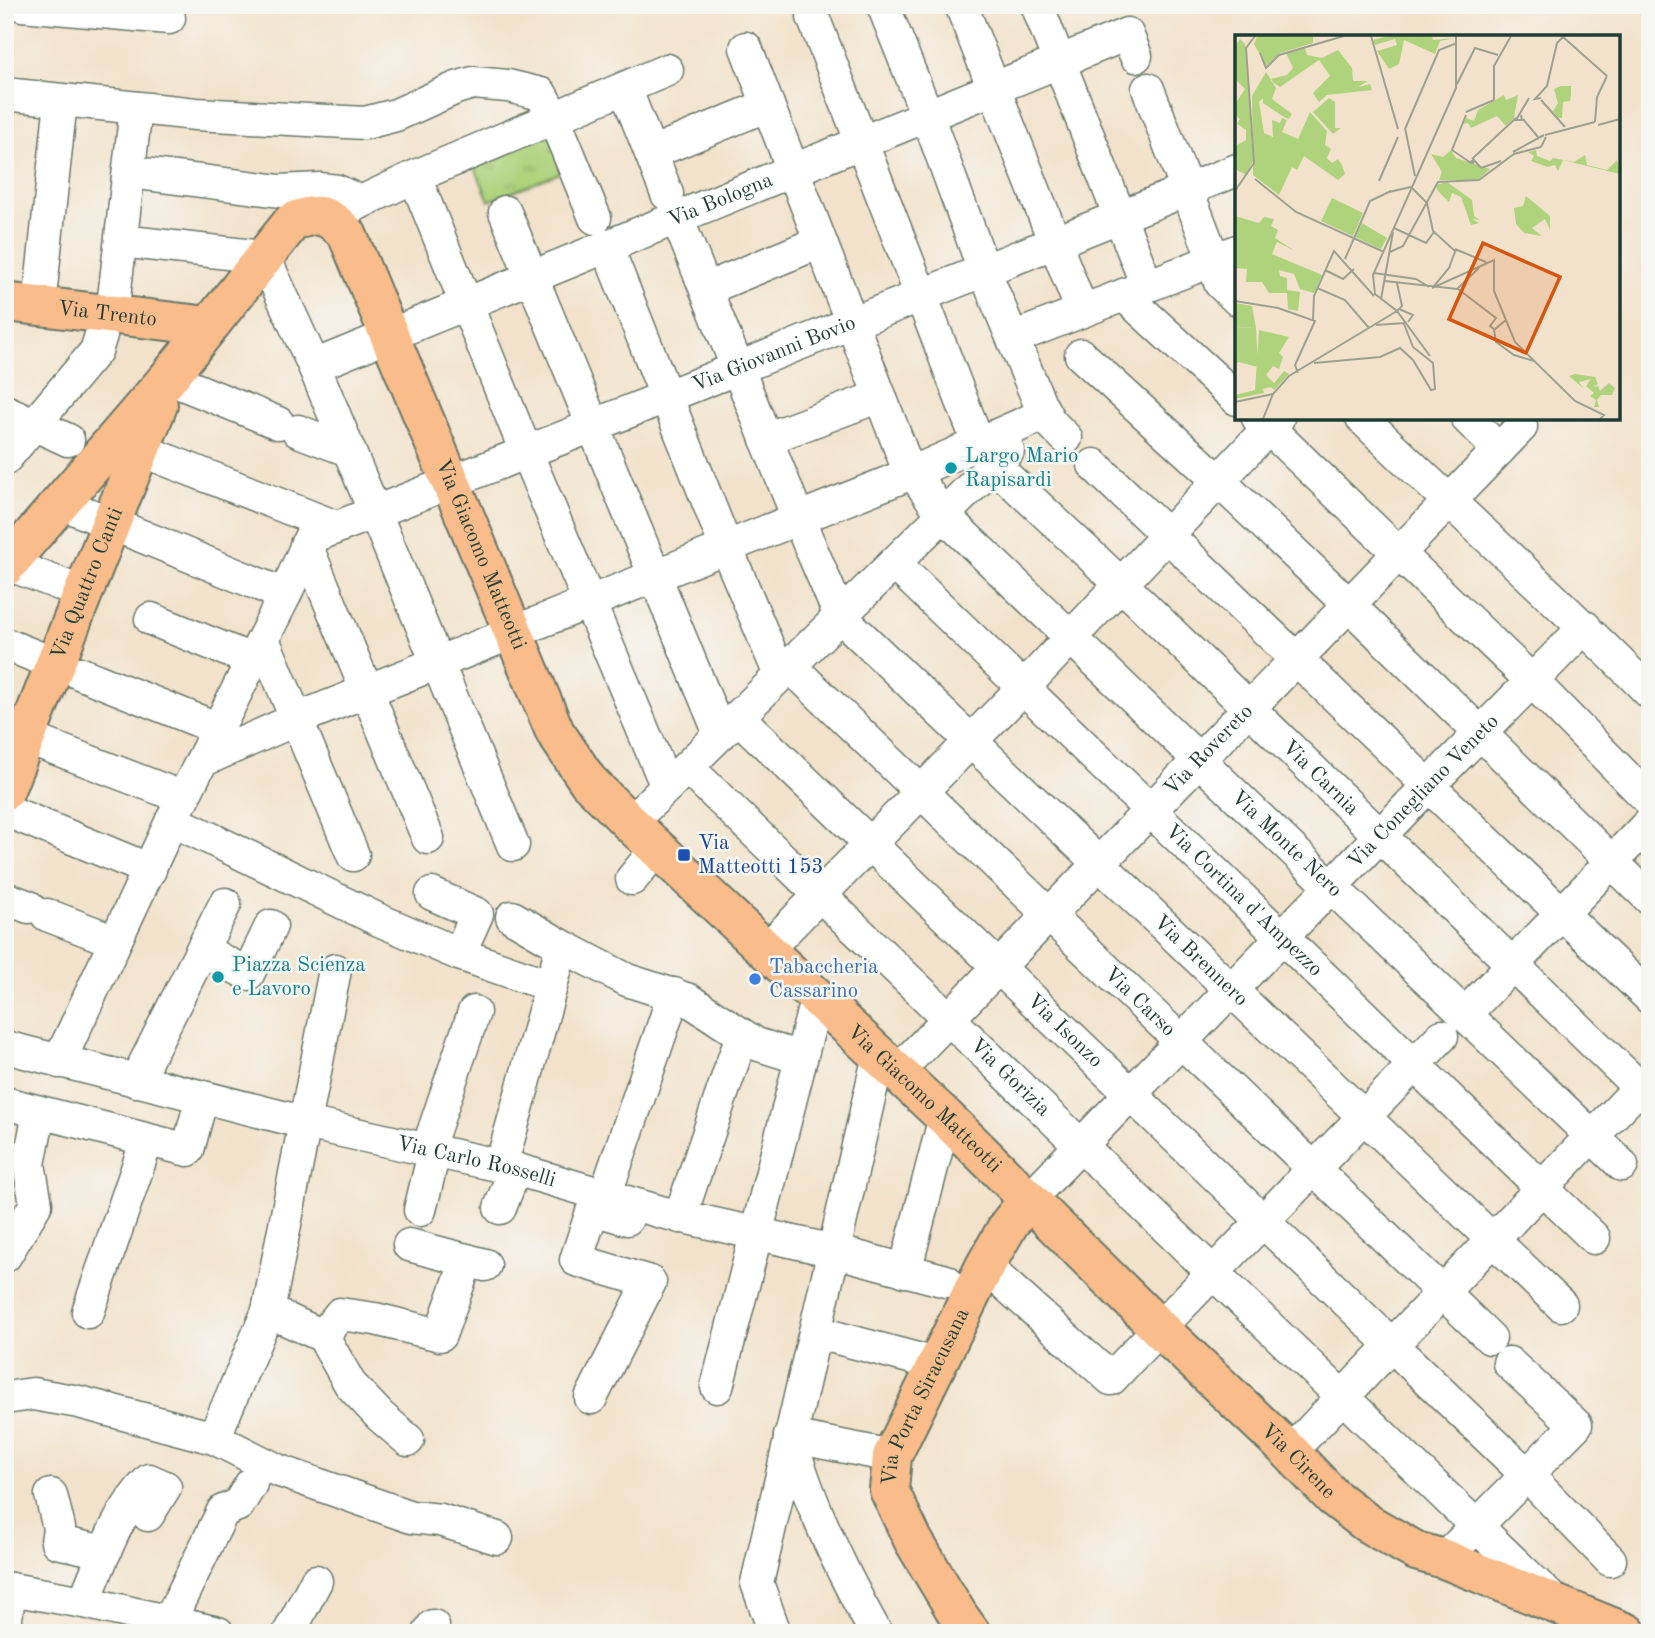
<svg xmlns="http://www.w3.org/2000/svg" width="1655" height="1638" viewBox="0 0 1655 1638" font-family="'Old Standard TT',serif">
	<style>
		.grass { fill: url(#grass-tufts); stroke: #678858; stroke-width: 2 }
		.lines { fill: none; stroke-linecap: round; stroke-linejoin: round }
		.minor-casing { stroke: #697769; stroke-width: 35 }
		.major-casing { stroke: #697769; stroke-width: 42 }
		.minor { stroke: #fff; stroke-width: 32 }
		.major { stroke: #f9bc8a; stroke-width: 38 }
		.culture-dot { fill: #0f9aa8; stroke: #f6f6f2; stroke-width: 2.5 }
		.transit-dot { fill: #1a4fb4; stroke: #f6f6f2; stroke-width: 2.5 }
		.shop-dot { fill: #3f7fe0; stroke: #f6f6f2; stroke-width: 2.5 }
		.labels { text-anchor: middle; dominant-baseline: central; stroke-width: 5; stroke-linejoin: round; paint-order: stroke }
		.street-label { font-size: 21px; fill: #1f3d34; stroke: #f6f6f2 }
		.culture-label { font-size: 21px; fill: #0d838f; stroke: #f6f6f2; text-anchor: start }
		.transit-label { font-size: 21px; fill: #164399; stroke: #f6f6f2; text-anchor: start }
		.shop-label { font-size: 21px; fill: #366cbe; stroke: #f6f6f2; text-anchor: start }
		.inset-road { fill: none; stroke: #9ea08f; stroke-width: 2 }
		.view { fill: #d45610; fill-opacity: 0.15; stroke: #d45610; stroke-width: 3.5 }
		.inset-edge { fill: none; stroke: #1f3d34; stroke-width: 3.5 }
	</style>
	<defs>
		<pattern id="grass-tufts" width="24" height="20" patternUnits="userSpaceOnUse" patternTransform="scale(1.75)"><rect width="24" height="20" fill="#afd37d"/><path d="M3 7l-1-3M5 7V3M7 7l1-3M15 17l-1-3M17 17v-4M19 17l1-3" fill="none" stroke="#96b66d"/></pattern>
	</defs>
	<rect width="100%" height="100%" fill="#f6f6f2"/>
	<filter id="ink" filterUnits="userSpaceOnUse"><feTurbulence type="fractalNoise" baseFrequency=".0143" numOctaves="2"/><feDisplacementMap in="SourceGraphic" scale="14" xChannelSelector="R" yChannelSelector="G"/><feConvolveMatrix kernelMatrix="1 2 1 2 8 2 1 2 1" color-interpolation-filters="sRGB"/></filter>
	<filter id="wash" filterUnits="userSpaceOnUse"><feTurbulence type="fractalNoise" baseFrequency=".00686" numOctaves="4" result="noise"/><feDisplacementMap in="SourceGraphic" scale="28" xChannelSelector="R" yChannelSelector="G"/><feGaussianBlur stdDeviation="1.57" result="paint"/><feColorMatrix in="noise" values="0 0 0 0 0 0 0 0 0 0 0 0 0 0 0 0 0 1.4 0 .05"/><feComposite in="paint" operator="in"/></filter>
	<g filter="url(#wash)">
		<rect width="100%" height="100%" fill="#f2e2cb"/>
		<polygon class="grass" points="541,134 550,137 565,171 489,201 474,165"/>
	</g>
	<g filter="url(#ink)">
		<g class="lines">
			<defs>
				<g id="minor">
					<polyline points="22,5 169,18"/>
					<polyline points="883,5 927,115 984,270 1040,404 1050,422 1066,438"/>
					<polyline points="961,5 1082,311"/>
					<polyline points="1037,5 1147,286"/>
					<path id="s1" d="M813 17 974 432 979 443 994 465 1121 584 1650 1098"/>
					<path id="s2" d="M746 48 905 461 943 515 1622 1165"/>
					<polyline points="625,88 667,194"/>
					<polyline points="1148,89 1214,260 1220,283 1237,299"/>
					<polyline points="5,94 196,114 365,123 396,115 456,88 473,83 508,86 541,94 554,118 595,218"/>
					<polyline points="651,153 768,105"/>
					<polyline points="129,172 280,191 320,189 337,191 361,202"/>
					<polyline points="419,187 526,452 667,787"/>
					<polyline points="505,212 720,734"/>
					<path id="s3" d="M677 218 798 518 840 616 1561 1305"/>
					<polyline points="332,219 361,202 416,176 667,70"/>
					<polyline points="121,241 264,257 314,366 513,845"/>
					<polyline points="607,247 726,547 780,675"/>
					<polyline points="706,289 820,242"/>
					<polyline points="1124,295 1237,399"/>
					<polyline points="39,306 61,101"/>
					<polyline points="112,315 136,108"/>
					<polyline points="1013,338 1237,251"/>
					<polyline points="1081,355 1219,481 1349,605 1650,899"/>
					<path id="s4" d="M314 366 1127 34 1136 56"/>
					<polyline points="168,378 278,423"/>
					<polyline points="5,411 68,440"/>
					<polyline points="1258,418 1532,681 1650,801"/>
					<path d="M1362 418C1457 511 1557 598 1650 693"/>
					<polyline points="1467,418 1499,450"/>
					<polyline points="298,431 348,450"/>
					<polyline points="766,439 880,396"/>
					<polyline points="141,450 336,527"/>
					<polyline points="5,459 96,351 101,335"/>
					<polyline points="1094,465 1650,998"/>
					<polyline points="61,503 285,595"/>
					<path id="s5" d="M310 538 1237 170"/>
					<polyline points="306,545 428,838"/>
					<path id="s6" d="M894 563 1594 1238"/>
					<polyline points="8,564 83,593"/>
					<polyline points="151,619 254,661"/>
					<polyline points="263,639 353,855"/>
					<polyline points="5,644 55,664"/>
					<path id="s7" d="M790 666 1490 1338"/>
					<polyline points="79,673 219,729"/>
					<path id="s8" d="M738 717 1392 1345"/>
					<polyline points="5,729 184,798"/>
					<polyline points="204,760 297,719 902,477 1045,414"/>
					<path id="s9" d="M687 767 1332 1387"/>
					<polyline points="5,810 150,870"/>
					<polyline points="172,820 379,920 459,954 551,986 562,946 627,980 689,1000 756,1044 801,1058"/>
					<polyline points="630,823 1008,451"/>
					<polyline points="632,879 657,848"/>
					<polyline points="432,894 477,914 459,954"/>
					<polyline points="5,898 29,907"/>
					<polyline points="47,915 115,941"/>
					<polyline points="512,917 562,946"/>
					<polyline points="202,950 248,974 271,926"/>
					<polyline points="766,950 1024,687 1278,418"/>
					<polyline points="1464,1015 1650,822"/>
					<path id="s10" d="M5 1047 306 1123 515 1169 661 1212 834 1251 946 1281"/>
					<polyline points="59,1062 172,820 285,595 310,538 319,523"/>
					<path id="s11" d="M897 1072 1521 427"/>
					<polyline points="136,1081 225,904"/>
					<polyline points="5,1103 188,1150 202,1097"/>
					<polyline points="1592,1137 1639,1088"/>
					<polyline points="428,1148 474,1012"/>
					<polyline points="501,1166 551,986"/>
					<polyline points="605,1196 674,994"/>
					<path id="s12" d="M1029 1199 1428 786 1585 627"/>
					<polyline points="500,1208 515,1169"/>
					<polyline points="420,1210 434,1153"/>
					<polyline points="680,1217 742,1035"/>
					<polyline points="409,1245 485,1265"/>
					<polyline points="5,1256 36,1204 29,1164 39,1113"/>
					<polyline points="985,1266 1111,1379 1159,1328"/>
					<polyline points="905,1271 945,1117"/>
					<polyline points="268,1311 323,1336 350,1384 380,1416 408,1440"/>
					<polyline points="88,1312 147,1140"/>
					<polyline points="1172,1315 1442,1036"/>
					<polyline points="815,1332 917,1359"/>
					<polyline points="323,1336 340,1314 375,1319 440,1335 467,1260"/>
					<polyline points="1406,1359 1527,1475 1610,1560"/>
					<polyline points="717,1387 817,996"/>
					<polyline points="5,1398 33,1394 79,1402 214,1438 268,1311 335,970"/>
					<polyline points="591,1398 650,1282 576,1260 593,1209 627,1219"/>
					<polyline points="1355,1409 1553,1600"/>
					<polyline points="790,1436 892,1456"/>
					<path d="M790 1437C810 1506 841 1571 876 1633"/>
					<polyline points="214,1438 277,1470 411,1517 440,1520 497,1538"/>
					<polyline points="1290,1452 1580,1148"/>
					<polyline points="51,1495 59,1528 57,1542 105,1552"/>
					<polyline points="1444,1559 1576,1425 1509,1363"/>
					<polyline points="5,1588 84,1602 218,1633"/>
					<path d="M84 1602C102 1560 116 1513 149 1480L165 1487 148 1515"/>
					<polyline points="169,1622 223,1511 238,1505 251,1484"/>
					<polyline points="5,1626 10,1589"/>
					<polyline points="289,1633 316,1581"/>
					<polyline points="429,1633 433,1626"/>
					<polyline points="775,1633 757,1583 879,1055"/>
				</g>
				<g id="major">
					<path id="s13" d="M5 302 209 326"/>
					<path id="s14" d="M5 567 168 378 292 222C318 211 327 214 347 234L555 732 588 781 630 823 945 1117 1159 1328 1290 1452 1333 1497 1367 1523 1416 1551 1444 1559 1627 1633"/>
					<path id="s15" d="M5 790 158 405"/>
					<path id="s16" d="M971 1633 958 1615 913 1540 889 1490 892 1456 985 1266 1009 1224 1029 1199"/>
				</g>
			</defs>
			<use href="#minor" class="minor-casing"/>
			<use href="#major" class="major-casing"/>
			<use href="#minor" class="minor"/>
			<use href="#major" class="major"/>
		</g>
	</g>
	<g class="culture-dot">
		<circle cx="951" cy="468" r="7"/>
		<circle cx="218" cy="977" r="7"/>
	</g>
	<rect class="transit-dot" x="677" y="848" width="14" height="14" rx="3.5"/>
	<circle class="shop-dot" cx="755" cy="979" r="7"/>
	<g class="labels">
		<g class="street-label">
			<text stroke="none"><textPath href="#s4" startOffset="439">Via Bologna</textPath></text>
			<text stroke="none"><textPath href="#s13" startOffset="103">Via Trento</textPath></text>
			<text stroke="none"><textPath href="#s5" startOffset="499">Via Giovanni Bovio</textPath></text>
			<text stroke="none"><textPath href="#s14" startOffset="858">Via Giacomo Matteotti</textPath></text>
			<text stroke="none"><textPath href="#s15" startOffset="222">Via Quattro Canti</textPath></text>
			<text stroke="none"><textPath href="#s11" startOffset="448">Via Rovereto</textPath></text>
			<text stroke="none"><textPath href="#s1" startOffset="936">Via Carnia</textPath></text>
			<text stroke="none"><textPath href="#s12" startOffset="567">Via Conegliano Veneto</textPath></text>
			<text stroke="none"><textPath href="#s2" startOffset="984">Via Monte Nero</textPath></text>
			<text stroke="none"><textPath href="#s6" startOffset="486">Via Cortina d'Ampezzo</textPath></text>
			<text stroke="none"><textPath href="#s3" startOffset="929">Via Brennero</textPath></text>
			<text stroke="none"><textPath href="#s7" startOffset="485">Via Carso</textPath></text>
			<text stroke="none"><textPath href="#s8" startOffset="453">Via Isonzo</textPath></text>
			<text stroke="none"><textPath href="#s9" startOffset="448">Via Gorizia</textPath></text>
			<text stroke="none"><textPath href="#s14" startOffset="1572">Via Giacomo Matteotti</textPath></text>
			<text stroke="none"><textPath href="#s10" startOffset="485">Via Carlo Rosselli</textPath></text>
			<text stroke="none"><textPath href="#s16" startOffset="266">Via Porta Siracusana</textPath></text>
			<text stroke="none"><textPath href="#s14" startOffset="2093">Via Cirene</textPath></text>
		</g>
		<g class="culture-label">
			<text x="965" y="456">Largo Mario<tspan x="965" dy="24">Rapisardi</tspan></text>
			<text x="232" y="965">Piazza Scienza<tspan x="232" dy="24">e Lavoro</tspan></text>
		</g>
		<g class="transit-label">
			<text x="698" y="843">Via<tspan x="698" dy="24">Matteotti 153</tspan></text>
		</g>
		<g class="shop-label">
			<text x="769" y="967">Tabaccheria<tspan x="769" dy="24">Cassarino</tspan></text>
		</g>
	</g>
	<g transform="translate(1235 35)">
		<rect width="385" height="385" fill="#f2e2cb"/>
		<path d="M22 1H78V8L45 18 31 31 19 9ZM153 1H197L198 5 220 3 205 6 200 19 169 5 164 29 154 34 142 16 162 10 160 4 140 10 138 5ZM5 4 10 9 18 126 11 140 0 134V111L11 105V95L2 89 5 84 0 80V69L10 54 0 44V11ZM70 13 72 20 87 23 103 15 117 33 118 46H133L123 52 135 49 137 55 92 60 84 67 78 58 95 41 84 25 45 52 39 48 36 44 52 40 58 33 51 18ZM31 37 41 53 37 64 57 79 54 84 49 82 28 68V63L24 67 29 98 38 102 37 85 45 88 47 83 52 85 47 97 63 104 75 77 92 96 90 110 96 114 92 123 97 128 103 124 107 130 110 139 103 145 69 121 62 135 57 132 44 160 18 140 17 61ZM326 51H336V59L335 66 328 67 327 83H323L318 76 323 68 319 54ZM94 63 100 67V93H106L98 99 78 77ZM216 115 221 123 255 134 243 145H204L207 137 196 119 208 122ZM301 115 302 121 315 126 318 123 339 127 350 120 352 130 372 135 382 125 385 139 328 125 323 136 320 130 313 132 296 126 299 121 293 117ZM212 147 237 165 239 181 245 185 237 184 244 188 236 190 226 162 217 158 214 167 202 155 201 150ZM291 161 315 181V195L310 184 297 193 307 201 289 198 281 189 279 173 288 171ZM0 181 24 188 29 182 39 184 36 191 43 195 40 203 60 216 42 207 37 219 87 240 79 258 65 254 59 239 44 235 45 241 52 243V255L65 257 63 276 53 274 52 258H34L27 247H11L12 234 0 233ZM0 292 21 293 23 332 3 327 0 333ZM24 295 54 302 44 318 48 322 44 334 38 331 31 340 39 348 49 336 54 339 39 355 36 352 28 354 29 358 0 364V360L20 355ZM340 339 360 342 363 349 358 352 363 351 365 356 374 348 380 353 377 360H366L362 365 364 372H359L361 365 355 361 359 358 351 351 356 344 344 347 348 353 334 341Z" fill="#afd37d"/>
		<path d="M269 60 271 65 283 60 279 83 271 91 262 81 236 93 233 88 228 89 231 83 239 86 243 75ZM127 188 152 203 146 214 120 202Z" fill="#afd37d"/>
		<path d="M97 163 128 178 118 201 86 186ZM0 268 17 271 21 293 0 292Z" fill="#afd37d"/>
		<path class="inset-road" d="M136 1 163 94M328 2 372 41M25 18 31 33 44 20 109 1M222 49 240 13 263 20M306 63 300 64 312 51 322 8 328 2M259 65V31L276 1M306 65 330 92M231 77 259 65M231 80 217 115 236 128M286 80 287 85H281L294 63M288 84 303 102M360 87 362 62 372 41M363 90 385 84M170 93 180 141M170 94 204 15 222 8M310 100 360 87M278 117 309 100M237 124 281 83M239 125 235 127 238 128 239 125 246 133M246 133 266 126M20 144 61 177 149 217M144 146 163 102M176 152 192 168 198 196 221 217M0 156 19 128 11 13 20 1M154 157 176 152M159 193 191 208 199 197M220 214 251 227M155 217 168 211 203 147 244 145 279 119 306 112 311 102M110 224 135 166 156 156M90 235 108 244 119 234M139 238 181 244 194 252M150 246 222 254 244 233M162 248 167 271 162 276 195 321M199 251 214 233 221 214M82 253 110 265 134 293M197 253 259 225V256L280 307 340 366 369 380 365 384M223 254 261 283 255 291 259 294M146 264 158 197M0 266 43 273 80 286 60 330 63 338M164 274 178 280 173 287M78 285 79 261 99 216 139 261M271 285 259 295 261 307 279 320 299 326M141 290 170 288M79 328 145 322 165 313 178 325 196 355 200 354 198 328 178 312 169 289M0 367 38 359 54 341 162 276 140 259 138 240 221 53V1M28 384 38 359"/>
		<path class="view" d="M248 208 325 242 291 318 214 284Z"/>
		<rect width="385" height="385" class="inset-edge"/>
	</g>
	<rect width="1655" height="1638" fill="none" stroke="#f6f6f2" stroke-width="28"/>
</svg>
